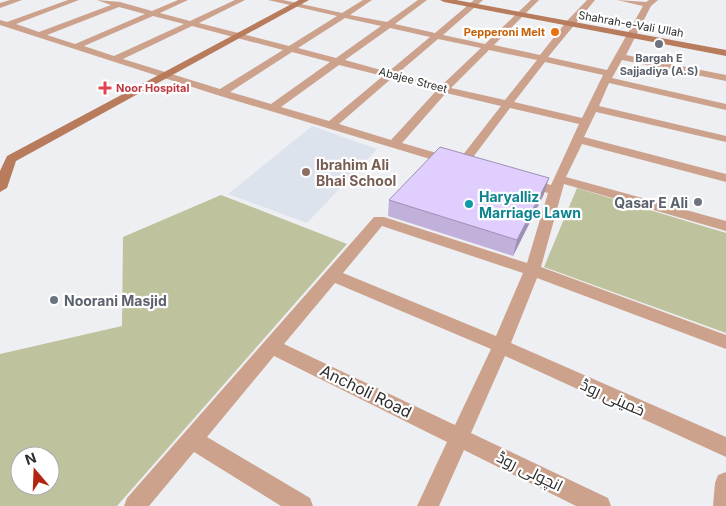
<svg xmlns="http://www.w3.org/2000/svg" width="726" height="506" viewBox="0 0 726 506" font-family="Inter,Cairo,sans-serif">
	<style>
		.built { fill: #dde3ed }
		.green { fill: #bec29d; fill-rule: evenodd }
		.lines { fill: none; stroke-linecap: round; stroke-linejoin: round }
		.street { fill: #cca28d; fill-rule: evenodd }
		.secondary { fill: #b87b5c; fill-rule: evenodd }
		.wall { fill: #c1b1da }
		.shaded-wall { fill: #9d90b2 }
		.building { fill: #e0cefe; stroke: #9d90b2 }
		.food-dot { fill: #e8710a; stroke: #fff; stroke-width: 2 }
		.worship-dot { fill: #6b7280; stroke: #fff; stroke-width: 2 }
		.health-dot { fill: #e0444e; stroke: #fff; stroke-width: 2 }
		.education-dot { fill: #8d6e63; stroke: #fff; stroke-width: 2 }
		.culture-dot { fill: #0f9aa8; stroke: #fff; stroke-width: 2 }
		.labels { text-anchor: middle; dominant-baseline: central; stroke-width: 4.5; stroke-linejoin: round; paint-order: stroke }
		.far-street-label { font-size: 11px; fill: #2d2d2e; stroke: #fff }
		.far-food-label { font-size: 11px; font-weight: bold; fill: #c56008; stroke: #fff; text-anchor: end }
		.far-worship-label { font-size: 11px; font-weight: bold; fill: #5b616d; stroke: #fff }
		.far-health-label { font-size: 11px; font-weight: bold; fill: #be3a42; stroke: #fff; text-anchor: start }
		.education-label { font-size: 14px; font-weight: bold; fill: #785e54; stroke: #fff; text-anchor: start }
		.culture-label { font-size: 14px; font-weight: bold; fill: #0d838f; stroke: #fff; text-anchor: start }
		.worship-label { font-size: 14px; font-weight: bold; fill: #5b616d; stroke: #fff; text-anchor: end }
		.near-street-label { font-size: 16px; fill: #2d2d2e; stroke: #fff }
	</style>
	<rect width="100%" height="100%" fill="#eeeff2"/>
	<polygon class="built" points="312,126 377,149 307,223 228,194"/>
	<g class="green">
		<polygon points="577,188 726,233 726,333 544,267"/>
		<path d="M221 195 347 244 117 506H0V354L122 326 123 237ZM20 456H50V486H20Z"/>
	</g>
	<g class="lines">
		<g class="street">
			<polygon points="10,0 22,0 0,8 0,3"/>
			<path d="M68 0H79L16 24 39 32 111 5 97 0 120 2 152 11 178 0H188L160 13 190 21 235 0H245L199 23 289 46 337 16 268 0H283L342 13 363 0H372L350 15 387 22 418 0H427L395 24 435 33 474 0H483L443 35 485 44 531 0H539L494 45 540 55 566 22 587 0H595L548 57 607 70 643 6 617 0 646 2 649 0H658L651 6 626 55 726 75V81L622 60 612 78 726 104V110L609 83 599 106 726 136V142L596 112 584 137 726 174V182L582 144 566 177 726 221V231L564 184 541 267 726 335V349L537 278 511 343 726 437V457L505 356 471 433 608 498 611 506H576L464 450 439 506H417L447 442 274 356 207 437 310 498 313 506H281L194 452 149 506H124L127 498 374 217H384L527 263 548 193 523 186 522 183 528 179 551 185 579 124 510 108 465 168 461 169 455 165 501 106 446 93 402 143 454 158 456 161 450 165 217 95 0 25V20L7 22ZM119 7 145 14 75 44 47 35ZM153 16 184 24 114 56 84 46ZM345 18 381 26 336 58 298 48ZM192 26 283 50 220 89 123 59ZM390 28 430 37 388 72 345 60ZM438 39 481 48 442 85 397 74ZM489 50 537 60 505 100 451 88ZM292 52 330 62 271 104 230 92ZM545 62 603 75 582 118 514 102ZM339 65 383 76 329 121 281 107ZM392 78 437 90 391 140 339 124ZM382 226 523 273 496 336 343 273ZM335 283 491 349 455 425 284 344Z"/>
			<polygon points="726,472 726,506 713,506 715,483 718,475"/>
		</g>
		<g class="secondary">
			<polygon points="299,0 309,0 16,161 7,188 0,192 0,171 7,156"/>
			<polygon points="440,0 456,0 726,50 726,56 444,2"/>
		</g>
	</g>
	<polygon class="wall" points="544,194 513,256 388,216 389,200"/>
	<polygon class="shaded-wall" points="549,178 544,194 513,256 517,240"/>
	<polygon class="building" points="440,147 549,178 517,240 389,200"/>
	<circle class="food-dot" cx="555" cy="32" r="5"/>
	<g class="worship-dot">
		<circle cx="659" cy="44" r="5"/>
		<circle cx="698" cy="202" r="5"/>
		<circle cx="54" cy="300" r="5"/>
	</g>
	<path class="health-dot" d="M102.5 80.5h5v5h5v5h-5v5h-5v-5h-5v-5h5z"/>
	<circle class="education-dot" cx="306" cy="172" r="5"/>
	<circle class="culture-dot" cx="469" cy="204" r="5"/>
	<g class="labels">
		<g class="far-street-label">
			<text transform="translate(631 24) rotate(10)">Shahrah-e-Vali Ullah</text>
			<text transform="translate(413 80) rotate(15)">Abajee Street</text>
		</g>
		<g class="far-food-label">
			<text x="545" y="32">Pepperoni Melt</text>
		</g>
		<g class="far-worship-label">
			<text x="659" y="58">Bargah E<tspan x="659" dy="13">Sajjadiya (A.S)</tspan></text>
		</g>
		<g class="far-health-label">
			<text x="116" y="88">Noor Hospital</text>
		</g>
		<g class="education-label">
			<text x="316" y="164">Ibrahim Ali<tspan x="316" dy="16">Bhai School</tspan></text>
		</g>
		<g class="culture-label">
			<text x="479" y="196">Haryalliz<tspan x="479" dy="16">Marriage Lawn</tspan></text>
		</g>
		<g class="worship-label">
			<text x="688" y="202">Qasar E Ali</text>
			<text x="64" y="300" text-anchor="start">Noorani Masjid</text>
		</g>
		<g class="near-street-label">
			<text transform="translate(366 391) rotate(26)">Ancholi Road</text>
			<text transform="translate(613 397) rotate(24)">خمینی روڈ</text>
			<text transform="translate(530 471) rotate(26)">انچولی روڈ</text>
		</g>
	</g>
	<g transform="translate(35 471) rotate(341)"><circle r="24" fill="#ffffff" stroke="#ababab"/>
	<path d="M0-4L9 19L0 12L-9 19Z" fill="#b22511"/>
	<text y="-8" font-size="14" font-weight="bold" text-anchor="middle" fill="#2d2d2e">N</text>
	</g>
</svg>
